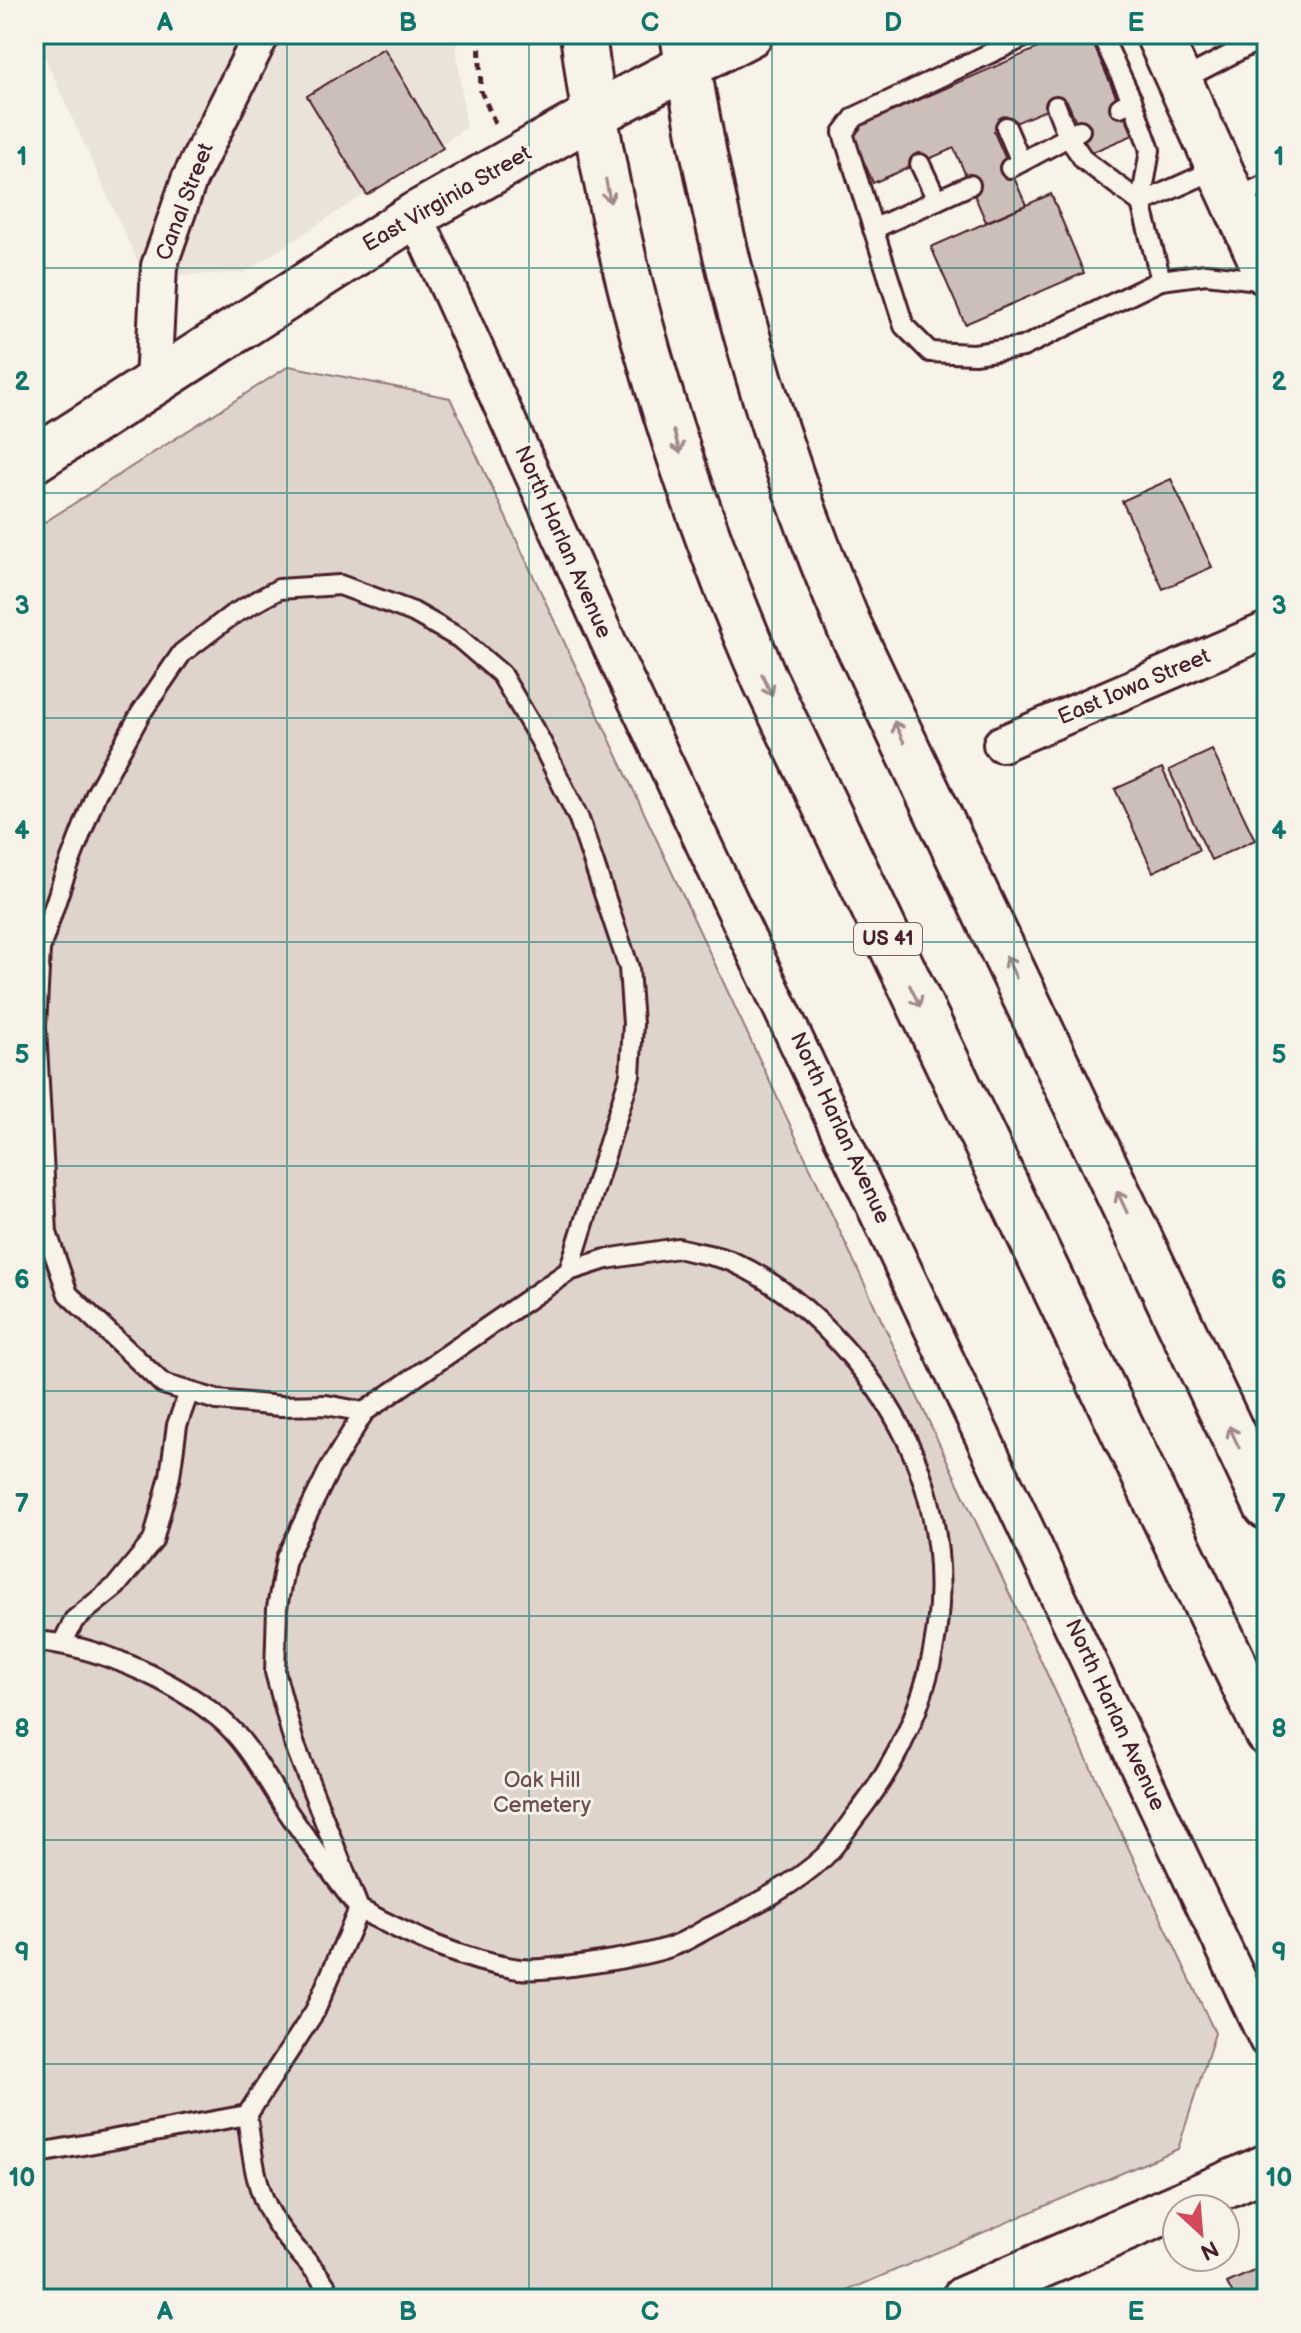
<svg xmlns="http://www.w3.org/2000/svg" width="1301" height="2333" viewBox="0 0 1301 2333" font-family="'Balsamiq Sans',sans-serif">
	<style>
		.built { fill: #eae3da }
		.green { fill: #ded4cc; stroke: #947a7c; stroke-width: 2 }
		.building { fill: #ccbfb9; stroke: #4a1f2b; stroke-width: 2 }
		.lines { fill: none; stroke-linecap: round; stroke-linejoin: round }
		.lane-casing { stroke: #4a1f2b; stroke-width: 24 }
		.street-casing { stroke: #4a1f2b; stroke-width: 40 }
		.secondary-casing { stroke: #4a1f2b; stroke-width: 50 }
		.highway-casing { stroke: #4a1f2b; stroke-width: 50 }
		.path { stroke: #4a1f2b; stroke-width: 5; stroke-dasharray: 8 6; stroke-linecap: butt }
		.lane { stroke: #f7f3e8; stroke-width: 18 }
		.street { stroke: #f7f3e8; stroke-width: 34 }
		.secondary { stroke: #f7f3e8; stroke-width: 44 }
		.highway { stroke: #f7f3e8; stroke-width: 44 }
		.oneway { stroke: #a0898a }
		.grid { fill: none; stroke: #0f766e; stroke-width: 2; stroke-opacity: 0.55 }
		.labels { text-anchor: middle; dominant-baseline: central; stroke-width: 6; stroke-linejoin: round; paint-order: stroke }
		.shield { fill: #f7f3e8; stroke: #7e5f64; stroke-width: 2 }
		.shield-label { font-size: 20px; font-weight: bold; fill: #4a1f2b }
		.street-label { font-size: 22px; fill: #4a1f2b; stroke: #f7f3e8 }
		.park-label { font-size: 22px; fill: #6f4c53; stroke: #f7f3e8 }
		.neatline { fill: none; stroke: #0f766e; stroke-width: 3 }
		.grid-label { font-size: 26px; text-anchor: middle; font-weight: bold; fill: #0f766e }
	</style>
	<rect width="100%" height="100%" fill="#f7f3e8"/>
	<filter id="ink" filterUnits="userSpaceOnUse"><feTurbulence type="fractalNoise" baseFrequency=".0125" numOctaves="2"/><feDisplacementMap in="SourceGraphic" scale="16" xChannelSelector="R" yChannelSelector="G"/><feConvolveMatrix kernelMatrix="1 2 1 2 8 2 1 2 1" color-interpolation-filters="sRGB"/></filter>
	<g filter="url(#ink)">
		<polygon class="built" points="34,34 455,34 466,128 244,273 144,276"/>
		<polygon class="green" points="289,366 450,398 1215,2033 1178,2149 828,2299 34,2299 34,529"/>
		<g class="building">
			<polygon points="1070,34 1089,34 1133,135 1090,153 1067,101 994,132 1026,205 986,222 954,148 873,183 850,130"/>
			<polygon points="384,48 443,148 367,195 307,96"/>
			<polygon points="1051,194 1084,273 965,324 931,247"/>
			<polygon points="1171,479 1212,567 1163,589 1122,501"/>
			<polygon points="1212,750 1255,840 1211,860 1169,770"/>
			<polygon points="1162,768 1199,850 1153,872 1115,789"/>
			<polygon points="1267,2265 1267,2299 1235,2299 1227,2283"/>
		</g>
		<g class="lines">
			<defs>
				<g id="lane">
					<polyline points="1031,34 855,117 843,133 904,326 930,352 974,354 1023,347 1161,280 1141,203 1219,168"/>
					<polyline points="1101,34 1132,100 1120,107"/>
					<polyline points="1180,81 1253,43 1249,34"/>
					<polyline points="1056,106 1068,137 1080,130"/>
					<polyline points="1006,127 1021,162"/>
					<polyline points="920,164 937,200"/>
					<polyline points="1010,168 1068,137 1084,160 1141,203 1150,150 1132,100"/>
					<polyline points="1233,199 1267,184"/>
					<polyline points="873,229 970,185"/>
					<polyline points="1161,280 1206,274 1267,281"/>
					<path d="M678 1248C695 1253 717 1255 733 1262 781 1284 823 1322 856 1362 971 1497 964 1681 855 1817 845 1830 836 1846 824 1857 792 1887 748 1908 710 1927 697 1934 684 1943 670 1947 642 1957 547 1972 519 1969 462 1961 409 1935 359 1909L294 1743 275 1672 277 1608 286 1558 330 1468 364 1412 569 1271 606 1259Z"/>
					<polyline points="364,1412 326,1405 280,1406 217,1400 163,1384 68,1294 47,1233 36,1027 40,949 63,880 96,794 141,713 182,653 232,615 279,589 340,585 413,612 459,638 501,674 540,740 579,819 629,968 633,1024 630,1075 569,1271"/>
					<path d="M34 1641C94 1644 171 1679 218 1717 249 1742 268 1783 290 1815 312 1847 336 1878 359 1909L315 2011 247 2115"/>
					<polyline points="63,1642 74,1620 116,1586 153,1541 170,1476 177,1425 189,1392"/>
					<path d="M34 2154 247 2115C252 2151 254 2186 273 2218 290 2248 318 2267 333 2299"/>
				</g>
				<g id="street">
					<polyline points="415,215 613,652 1267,2040"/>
					<polyline points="153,382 159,266 189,180 262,34"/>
					<polyline points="1001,744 1267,630"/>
				</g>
				<g id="secondary">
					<polyline points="1158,34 1267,273"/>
					<polyline points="34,460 415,215 593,115 750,34"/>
					<polyline points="964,2299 1267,2167"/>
				</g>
				<g id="highway">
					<path d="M583 34C610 256 677 475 765 680L1267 1733"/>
					<path d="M683 34C714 241 767 433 849 626L1267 1507"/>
				</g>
			</defs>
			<use href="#lane" class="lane-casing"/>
			<use href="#street" class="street-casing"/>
			<use href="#secondary" class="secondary-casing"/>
			<use href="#highway" class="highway-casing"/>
			<polyline class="path" points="479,34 481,91 495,123"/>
			<use href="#lane" class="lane"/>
			<use href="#street" class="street"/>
			<use href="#secondary" class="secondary"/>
			<use href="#highway" class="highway"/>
		</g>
		<defs><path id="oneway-shaft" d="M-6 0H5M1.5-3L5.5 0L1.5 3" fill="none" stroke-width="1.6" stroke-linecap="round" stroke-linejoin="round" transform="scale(2)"/></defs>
		<g class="oneway">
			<use href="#oneway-shaft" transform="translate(608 191) rotate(79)"/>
			<use href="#oneway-shaft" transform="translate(677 442) rotate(73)"/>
			<use href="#oneway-shaft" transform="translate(767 685) rotate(65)"/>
			<use href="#oneway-shaft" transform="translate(899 732) rotate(-115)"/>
			<use href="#oneway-shaft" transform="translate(1011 967) rotate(-115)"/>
			<use href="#oneway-shaft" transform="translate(915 996) rotate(64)"/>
			<use href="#oneway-shaft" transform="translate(1122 1202) rotate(-115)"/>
			<use href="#oneway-shaft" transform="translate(1234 1437) rotate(-115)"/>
		</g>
	</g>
	<path class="grid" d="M287 34V2299M529 34V2299M772 34V2299M1014 34V2299M34 268H1267M34 493H1267M34 718H1267M34 942H1267M34 1166H1267M34 1391H1267M34 1616H1267M34 1840H1267M34 2064H1267"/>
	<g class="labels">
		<rect class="shield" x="854" y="923" width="68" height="32" rx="6"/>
		<g class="shield-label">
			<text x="888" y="939">US 41</text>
		</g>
		<g class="street-label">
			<text transform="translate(447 199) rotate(-30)">East Virginia Street</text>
			<text transform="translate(185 202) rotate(-69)">Canal Street</text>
			<text transform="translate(563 542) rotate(66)">North Harlan Avenue</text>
			<text transform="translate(1134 687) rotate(-23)">East Iowa Street</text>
			<text transform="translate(840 1128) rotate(65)">North Harlan Avenue</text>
			<text transform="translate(1115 1715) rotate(65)">North Harlan Avenue</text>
		</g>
		<g class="park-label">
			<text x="542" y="1780">Oak Hill<tspan x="542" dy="25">Cemetery</tspan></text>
		</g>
	</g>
	<rect width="1301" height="2333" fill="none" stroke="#f7f3e8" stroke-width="88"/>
	<g transform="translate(1201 2233) rotate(154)"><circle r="38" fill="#f7f3e8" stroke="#b29e9c" stroke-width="2"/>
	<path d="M0-6L14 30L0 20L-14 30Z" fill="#d1495b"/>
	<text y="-12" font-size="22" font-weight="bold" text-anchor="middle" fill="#4a1f2b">N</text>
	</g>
	<rect x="44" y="44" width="1213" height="2245" class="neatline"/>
	<g class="grid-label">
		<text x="165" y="31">A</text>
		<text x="408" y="31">B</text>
		<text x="650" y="31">C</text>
		<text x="893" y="31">D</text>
		<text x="1136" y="31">E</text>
		<text x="22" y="165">1</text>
		<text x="1279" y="165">1</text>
		<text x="22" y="390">2</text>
		<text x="1279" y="390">2</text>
		<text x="22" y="614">3</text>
		<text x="1279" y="614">3</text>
		<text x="22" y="839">4</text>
		<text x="1279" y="839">4</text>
		<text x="22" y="1063">5</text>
		<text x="1279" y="1063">5</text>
		<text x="22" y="1288">6</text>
		<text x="1279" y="1288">6</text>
		<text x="22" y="1512">7</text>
		<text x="1279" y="1512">7</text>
		<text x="22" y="1737">8</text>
		<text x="1279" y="1737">8</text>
		<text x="22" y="1961">9</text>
		<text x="1279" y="1961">9</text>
		<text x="22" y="2186">10</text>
		<text x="1279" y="2186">10</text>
		<text x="165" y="2320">A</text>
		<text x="408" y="2320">B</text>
		<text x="650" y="2320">C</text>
		<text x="893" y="2320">D</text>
		<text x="1136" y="2320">E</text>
	</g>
</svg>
